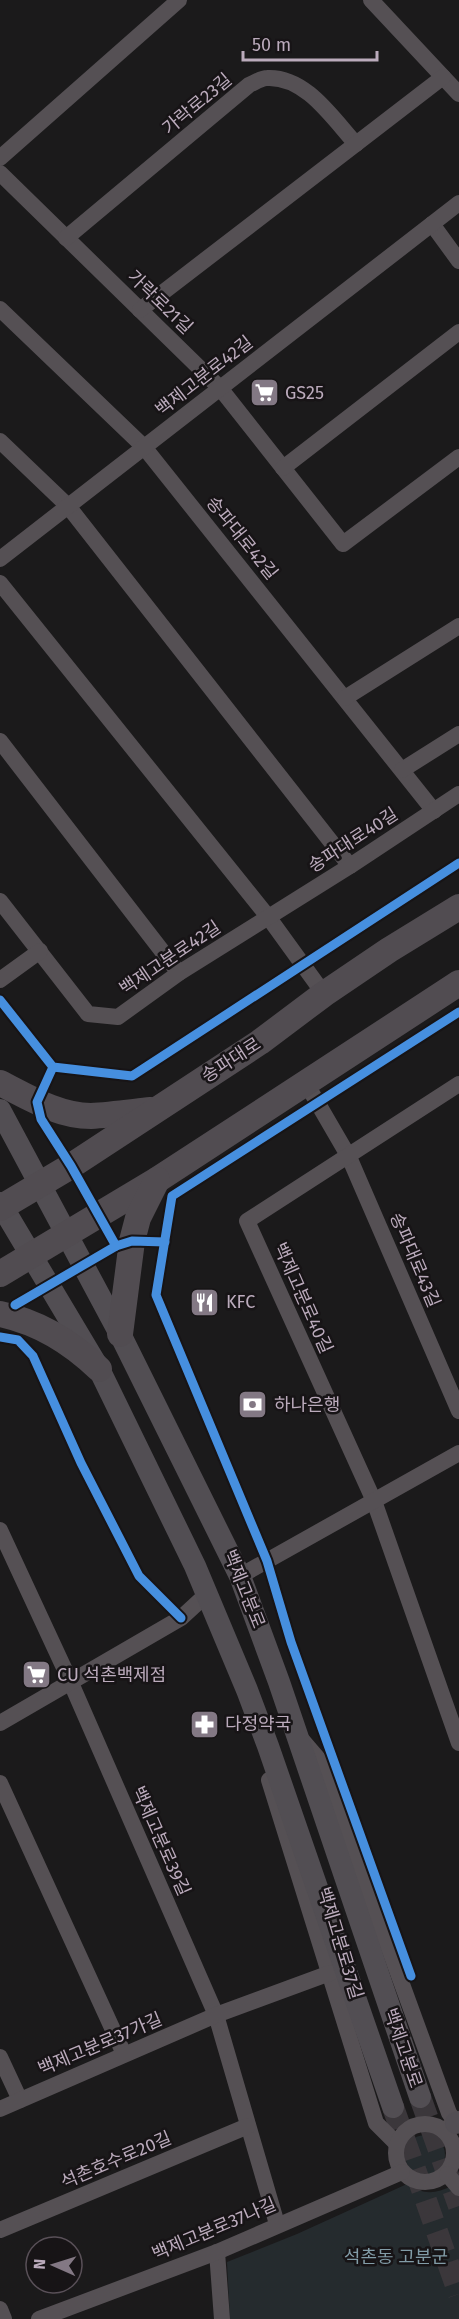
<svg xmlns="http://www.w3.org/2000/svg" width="459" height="2319" viewBox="0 0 459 2319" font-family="'Fira Sans','Noto Sans KR',sans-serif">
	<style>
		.green { fill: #252b2e }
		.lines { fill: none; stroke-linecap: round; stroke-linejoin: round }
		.secondary-tunnel { stroke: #3b373b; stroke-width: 22; stroke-dasharray: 22 11; stroke-linecap: butt }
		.street { stroke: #555054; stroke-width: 16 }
		.secondary { stroke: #524e53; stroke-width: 22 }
		.primary { stroke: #514c51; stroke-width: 26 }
		.cycleway-casing { stroke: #171416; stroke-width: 13 }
		.cycleway { stroke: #468fdf; stroke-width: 9 }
		.labels { text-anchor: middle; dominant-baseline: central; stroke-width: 5; stroke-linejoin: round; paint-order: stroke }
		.street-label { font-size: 18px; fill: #bbabbc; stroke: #171416 }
		.poi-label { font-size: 18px; fill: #bbabbc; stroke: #171416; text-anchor: start }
		.park-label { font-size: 18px; fill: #829ca7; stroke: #171416 }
	</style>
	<rect width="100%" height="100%" fill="#1b1a1b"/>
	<g class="green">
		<circle cx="425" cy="2155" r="20"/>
		<path d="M407 2184C423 2195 435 2194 452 2186L459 2195V2319H230L227 2262 297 2234Z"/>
	</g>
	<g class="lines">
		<g class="secondary-tunnel">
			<polyline points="420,2097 459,2206"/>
			<polyline points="393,2107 459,2294"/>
		</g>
		<g class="street">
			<polyline points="371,0 459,94"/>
			<polyline points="0,158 179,0"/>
			<polyline points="0,173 220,388 343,544 459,457"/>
			<polyline points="432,224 459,261"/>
			<path d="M66 238 249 85C254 83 261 78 267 78 306 76 333 119 356 144"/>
			<polyline points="0,309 144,447 434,811"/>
			<polyline points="140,310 443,77"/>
			<polyline points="0,441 68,506 350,866"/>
			<polyline points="283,468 459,332"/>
			<polyline points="0,559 459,203"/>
			<polyline points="0,583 269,918 324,994"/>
			<polyline points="345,698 459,626"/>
			<polyline points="0,741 179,973"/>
			<polyline points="402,770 459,734"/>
			<polyline points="0,901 88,1014 118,1017 179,973 350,866 459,794"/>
			<polyline points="0,980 40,951"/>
			<polyline points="306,1083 349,1157 459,1411"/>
			<polyline points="459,1084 247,1221 374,1501 459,1743"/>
			<polyline points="0,1530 71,1683 216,2015 277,2224"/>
			<polyline points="240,1576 459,1453"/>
			<polyline points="0,1723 181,1618 206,1595"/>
			<polyline points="303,1741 321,1762 449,2113 456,2123 443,2130"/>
			<polyline points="269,1780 376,2123 397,2144"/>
			<polyline points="0,1783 124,2054"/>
			<polyline points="0,2057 20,2100"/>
			<polyline points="0,2109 216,2015 330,1973"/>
			<circle cx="425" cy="2153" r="29"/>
			<polyline points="447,2174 459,2188"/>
			<polyline points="0,2230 248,2126"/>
			<polyline points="217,2252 222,2319"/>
			<polyline points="0,2309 4,2319"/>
			<polyline points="39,2319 217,2252 402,2172"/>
		</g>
		<g class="secondary">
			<polyline points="0,1110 120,1334 240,1576 279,1682 420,2097"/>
			<polyline points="0,1203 99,1369 195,1566 247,1690 268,1746 393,2107"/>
			<polyline points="456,2123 459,2122"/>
		</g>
		<g class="primary">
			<path d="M0 1083C28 1097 58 1116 91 1116 111 1115 132 1112 151 1110"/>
			<polyline points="0,1208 71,1166 260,1042 324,994 389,950 459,907"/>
			<polyline points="0,1274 157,1180 459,983"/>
			<path d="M0 1314C38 1322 72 1343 99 1369"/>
			<polyline points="120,1334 132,1241 138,1218 157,1180"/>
		</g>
		<defs>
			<g id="cycleway">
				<polyline points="0,1000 53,1067 132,1076 459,863"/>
				<polyline points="53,1067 37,1102 41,1119 71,1166 116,1246"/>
				<polyline points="15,1305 116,1246 132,1241 165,1242"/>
				<polyline points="0,1337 18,1340 33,1356 81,1463 139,1576 181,1618"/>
				<polyline points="411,1976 291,1642 267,1561 156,1295 172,1196 459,1012"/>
			</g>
		</defs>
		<use href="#cycleway" class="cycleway-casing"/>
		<use href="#cycleway" class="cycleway"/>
	</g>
	<defs>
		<symbol id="supermarket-square" viewBox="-11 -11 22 22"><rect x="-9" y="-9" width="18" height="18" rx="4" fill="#837884" stroke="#171416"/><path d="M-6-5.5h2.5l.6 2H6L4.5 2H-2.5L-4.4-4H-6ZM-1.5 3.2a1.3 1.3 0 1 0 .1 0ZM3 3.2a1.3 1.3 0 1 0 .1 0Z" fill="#fff"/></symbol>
		<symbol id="restaurant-square" viewBox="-11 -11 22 22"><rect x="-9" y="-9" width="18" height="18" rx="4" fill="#837884" stroke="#171416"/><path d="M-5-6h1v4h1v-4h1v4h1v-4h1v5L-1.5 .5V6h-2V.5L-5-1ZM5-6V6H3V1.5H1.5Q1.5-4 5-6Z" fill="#fff"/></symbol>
		<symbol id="bank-square" viewBox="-11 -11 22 22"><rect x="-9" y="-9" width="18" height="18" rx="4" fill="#837884" stroke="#171416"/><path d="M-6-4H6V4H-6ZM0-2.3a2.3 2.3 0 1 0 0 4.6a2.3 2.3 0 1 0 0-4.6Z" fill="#fff"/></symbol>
		<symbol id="pharmacy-square" viewBox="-11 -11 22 22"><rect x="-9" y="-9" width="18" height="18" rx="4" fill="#837884" stroke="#171416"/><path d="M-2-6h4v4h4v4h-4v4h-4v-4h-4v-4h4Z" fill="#fff"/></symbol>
	</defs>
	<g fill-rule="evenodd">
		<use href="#supermarket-square" x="248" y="376" width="33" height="33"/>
		<use href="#restaurant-square" x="188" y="1286" width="33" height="33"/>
		<use href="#bank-square" x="236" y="1388" width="33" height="33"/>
		<use href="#supermarket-square" x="20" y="1658" width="33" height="33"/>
		<use href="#pharmacy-square" x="188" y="1708" width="33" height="33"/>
	</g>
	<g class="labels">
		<g class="street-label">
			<text transform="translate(197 104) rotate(-40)">가락로23길</text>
			<text transform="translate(160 302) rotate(44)">가락로21길</text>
			<text transform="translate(204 376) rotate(-38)">백제고분로42길</text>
			<text transform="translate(242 538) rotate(51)">송파대로42길</text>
			<text transform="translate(353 840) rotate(-33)">송파대로40길</text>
			<text transform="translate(170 958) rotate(-34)">백제고분로42길</text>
			<text transform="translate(231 1060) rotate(-33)">송파대로</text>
			<text transform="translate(415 1260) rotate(67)">송파대로43길</text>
			<text transform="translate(303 1298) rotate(66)">백제고분로40길</text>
			<text transform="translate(244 1589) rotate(68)">백제고분로</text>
			<text transform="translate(161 1841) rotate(66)">백제고분로39길</text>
			<text transform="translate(340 1943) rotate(73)">백제고분로37길</text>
			<text transform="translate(100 2044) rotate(-23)">백제고분로37가길</text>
			<text transform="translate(403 2048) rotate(71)">백제고분로</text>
			<text transform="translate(116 2160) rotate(-23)">석촌호수로20길</text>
			<text transform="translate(214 2229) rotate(-23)">백제고분로37나길</text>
		</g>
		<g class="poi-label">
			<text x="285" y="393">GS25</text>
			<text x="226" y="1302">KFC</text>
			<text x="274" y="1405">하나은행</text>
			<text x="57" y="1675">CU 석촌백제점</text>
			<text x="225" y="1724">다정약국</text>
		</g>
		<g class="park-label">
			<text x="396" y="2257">석촌동 고분군</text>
		</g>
	</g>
	<g transform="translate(54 2265) rotate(273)"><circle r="28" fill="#171416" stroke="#595058" stroke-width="1.5"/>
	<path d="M0-4.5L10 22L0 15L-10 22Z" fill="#837884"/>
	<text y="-9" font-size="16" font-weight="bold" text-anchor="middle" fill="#bbabbc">N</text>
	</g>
	<path d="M243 51v9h134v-9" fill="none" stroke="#bbabbc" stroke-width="3"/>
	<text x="252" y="51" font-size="18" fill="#bbabbc" stroke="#171416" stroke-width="4.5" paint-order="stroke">50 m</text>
</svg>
